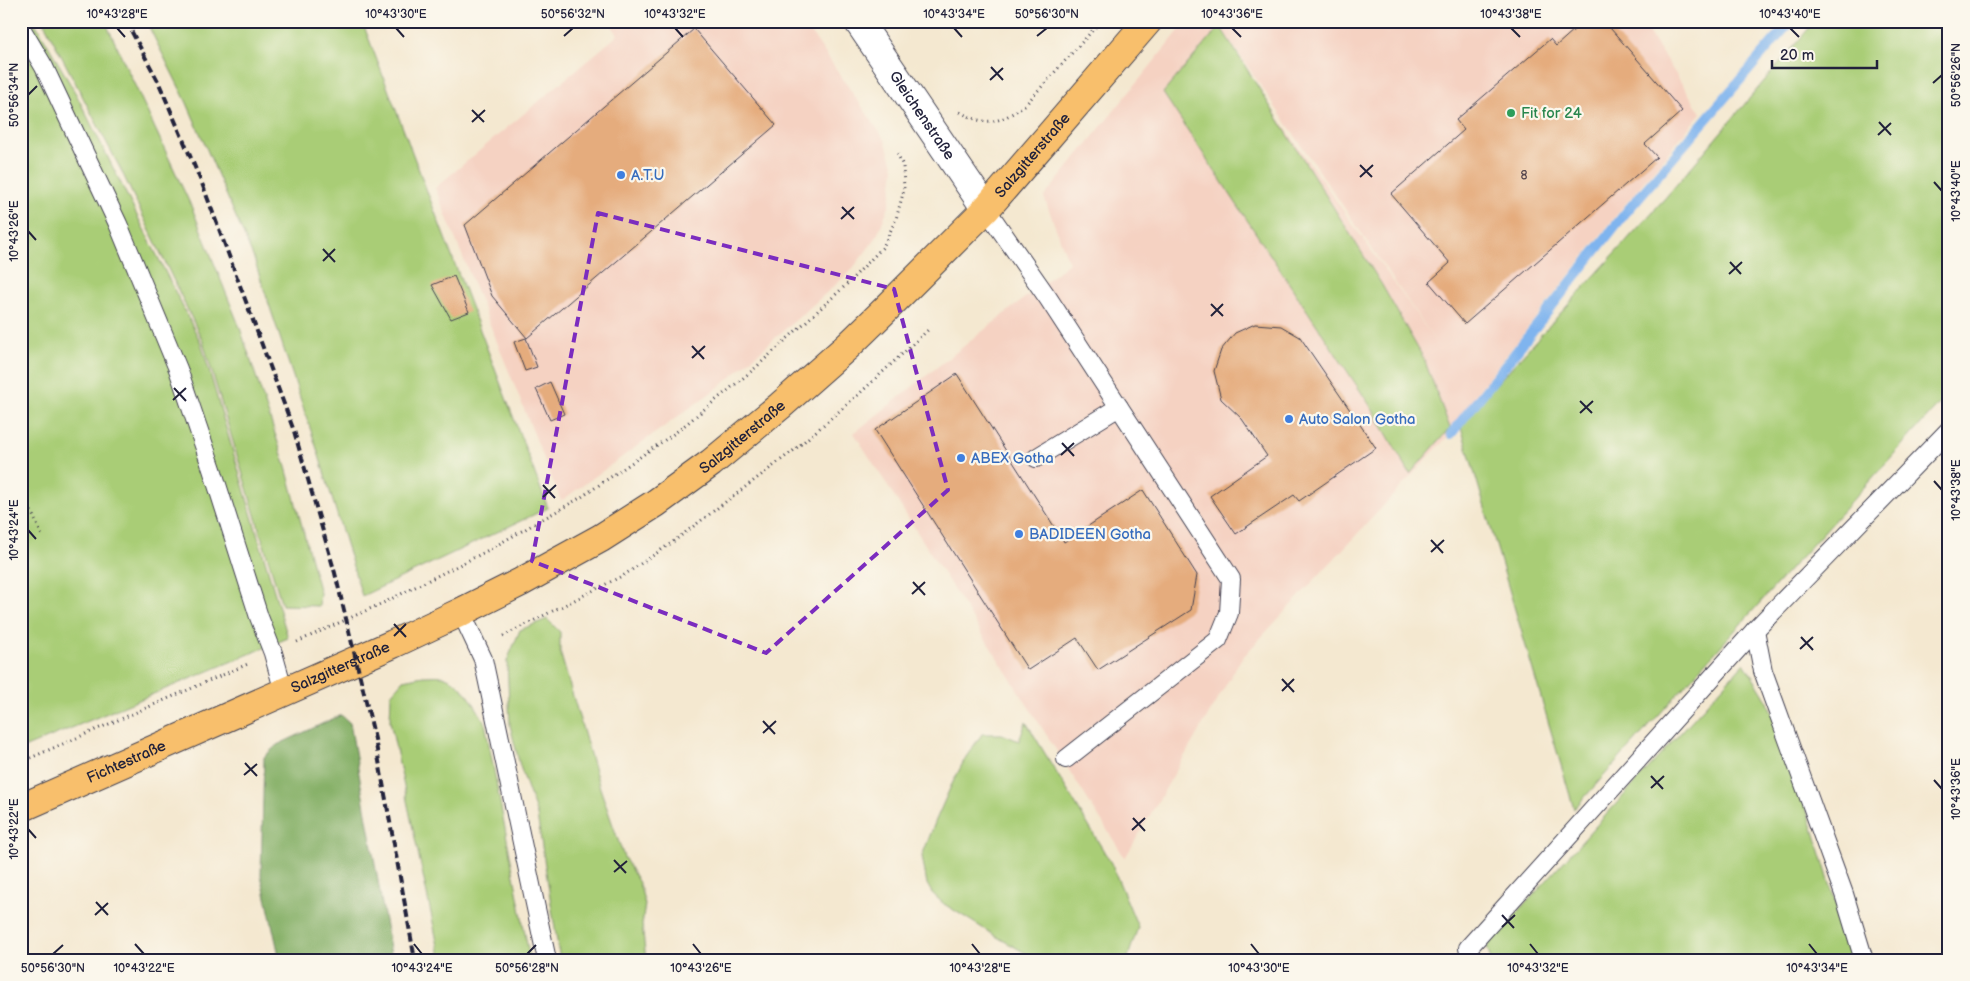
<svg xmlns="http://www.w3.org/2000/svg" width="1970" height="981" viewBox="0 0 1970 981" font-family="'Balsamiq Sans',sans-serif">
	<style>
		.built { fill: #f5d2c2 }
		.green { fill: #a9cd76; stroke: #667858 }
		.forest { fill: #86b067; stroke: #546951 }
		.lines { fill: none; stroke-linecap: round; stroke-linejoin: round }
		.stream { stroke: #7fb4ee; stroke-width: 10 }
		.building { fill: #e5ac7d }
		.service-casing { stroke: #424051; stroke-width: 20 }
		.tertiary-casing { stroke: #424051; stroke-width: 30 }
		.primary-casing { stroke: #424051; stroke-width: 30 }
		.path { stroke: #424051; stroke-width: 3; stroke-dasharray: 1 4; stroke-linecap: butt }
		.service { stroke: #fff; stroke-width: 18 }
		.tertiary { stroke: #fff; stroke-width: 28 }
		.primary { stroke: #f8bf6c; stroke-width: 28 }
		.rail { stroke: #22223b; stroke-width: 4; stroke-dasharray: 8 4; stroke-linecap: butt }
		.marked { fill: none; stroke: #7b2cbf; stroke-width: 4; stroke-dasharray: 10 6; stroke-linejoin: round }
		.ticks { fill: none; stroke: #22223b; stroke-width: 2 }
		.leisure-dot { fill: #2e9e5b; stroke: #fbf7ec; stroke-width: 2 }
		.shop-dot { fill: #3f7fe0; stroke: #fbf7ec; stroke-width: 2 }
		.labels { text-anchor: middle; dominant-baseline: central; stroke-width: 4.5; stroke-linejoin: round; paint-order: stroke }
		.number-label { font-size: 12px; fill: #53444c }
		.leisure-label { font-size: 15px; fill: #27864d; stroke: #fbf7ec; text-anchor: start }
		.street-label { font-size: 15px; fill: #22223b; stroke: #fbf7ec }
		.shop-label { font-size: 15px; fill: #366cbe; stroke: #fbf7ec; text-anchor: start }
		.neatline { fill: none; stroke: #22223b; stroke-width: 2 }
		.ticks-label { font-size: 12px; text-anchor: middle; fill: #22223b }
	</style>
	<rect width="100%" height="100%" fill="#fbf7ec"/>
	<filter id="ink" filterUnits="userSpaceOnUse"><feTurbulence type="fractalNoise" baseFrequency=".02" numOctaves="2"/><feDisplacementMap in="SourceGraphic" scale="10" xChannelSelector="R" yChannelSelector="G"/><feConvolveMatrix kernelMatrix="1 2 1 2 8 2 1 2 1" color-interpolation-filters="sRGB"/></filter>
	<filter id="wash" filterUnits="userSpaceOnUse"><feTurbulence type="fractalNoise" baseFrequency=".0096" numOctaves="4" result="noise"/><feDisplacementMap in="SourceGraphic" scale="20" xChannelSelector="R" yChannelSelector="G"/><feGaussianBlur stdDeviation="1.12" result="paint"/><feColorMatrix in="noise" values="0 0 0 0 0 0 0 0 0 0 0 0 0 0 0 0 0 1.4 0 .05"/><feComposite in="paint" operator="in"/></filter>
	<g filter="url(#wash)">
		<rect width="100%" height="100%" fill="#f4e8d0"/>
		<g class="built">
			<polygon points="609,21 803,21 885,140 894,168 890,203 876,238 850,272 723,384 561,501 435,188 618,35"/>
			<polygon points="1187,21 1210,21 1442,351 1220,26 1220,21 1641,21 1701,113 1621,209 1474,396 1479,403 1241,659 1125,858 854,433 1069,263 1044,197"/>
		</g>
		<g class="green">
			<polygon points="21,21 34,21 76,94 201,343 288,638 21,749"/>
			<polygon points="43,21 105,21 192,208 240,328 286,467 320,593 319,606 282,605 203,342 120,168"/>
			<polygon points="146,21 362,21 548,508 362,596 317,449 254,259 187,103"/>
			<polygon points="1815,21 1949,21 1949,393 1574,809 1461,427 1479,403 1666,197"/>
			<polygon points="1220,26 1382,285 1424,359 1450,428 1410,474 1371,407 1163,93"/>
			<polygon points="547,619 560,632 560,652 600,788 624,857 639,883 645,904 642,925 646,960 560,960 537,815 520,766 510,725 507,661 520,630"/>
			<polygon points="1744,663 1768,702 1813,828 1853,960 1491,960 1487,946"/>
			<path d="M423 676C429 676 437 675 443 676 465 684 475 705 485 723L530 960H441L390 721 391 694 403 680Z"/>
			<polygon points="1026,722 1111,863 1138,927 1127,960 1038,960 997,937 944,904 932,893 927,884 922,856 936,820 951,786 966,757 982,734 1002,734 1019,741"/>
		</g>
		<polygon class="forest" points="341,715 350,723 392,960 280,960 261,875 264,757 277,745"/>
		<g class="lines">
			<polyline class="stream" points="1451,434 1627,211 1791,21"/>
		</g>
		<g id="blocks">
			<g class="building">
				<polygon points="1584,21 1604,21 1682,111 1645,144 1657,157 1465,324 1429,282 1450,263 1391,194 1464,130 1456,120 1550,39 1556,46"/>
				<polygon points="694,29 776,125 527,338 492,296 465,225"/>
				<polygon points="454,276 469,312 451,319 432,285"/>
				<polygon points="1255,324 1281,326 1300,337 1376,448 1299,501 1294,495 1236,534 1210,496 1267,456 1242,419 1221,399 1214,371 1221,350 1235,333"/>
				<polygon points="526,338 537,367 525,371 514,342"/>
				<polygon points="957,374 1064,542 1143,490 1197,575 1191,610 1098,670 1077,638 1028,670 875,430"/>
				<polygon points="550,382 564,414 550,420 536,389"/>
			</g>
		</g>
	</g>
	<g filter="url(#ink)">
		<use href="#blocks" fill-opacity="0" stroke="#424051" stroke-width="1"/>
		<g class="lines">
			<defs>
				<g id="service">
					<polyline points="21,28 44,67 118,224 178,369 212,469 259,617 273,653 284,692"/>
					<polyline points="986,209 1048,298 1231,579 1229,613 1218,640 1066,759"/>
					<polyline points="1036,458 1119,407"/>
					<polyline points="461,612 483,659 547,960"/>
					<polyline points="1755,630 1763,671 1844,894 1864,960"/>
					<polyline points="1471,960 1468,948 1755,630 1949,430"/>
				</g>
				<g id="tertiary">
					<path id="s1" d="M858 21 986 209"/>
				</g>
				<g id="primary">
					<path id="s2" d="M21 808 393 644 461 612 521 582 601 538 656 503 711 463 780 406 848 346 886 309 986 209 1148 21"/>
				</g>
			</defs>
			<use href="#service" class="service-casing"/>
			<use href="#tertiary" class="tertiary-casing"/>
			<use href="#primary" class="primary-casing"/>
			<g class="path">
				<path d="M960 112C988 128 1002 122 1026 104L1101 21"/>
				<polyline points="21,488 43,538"/>
				<polyline points="503,636 624,575 670,544 793,451 858,395 928,330"/>
				<polyline points="297,642 385,602 483,553 580,498 675,433 753,370 845,286 883,247 896,219 904,190 903,166 896,150"/>
				<polyline points="21,762 248,664"/>
			</g>
			<use href="#service" class="service"/>
			<use href="#tertiary" class="tertiary"/>
			<use href="#primary" class="primary"/>
			<polyline class="rail" points="126,21 158,81 203,186 294,431 335,573 375,739 415,960"/>
		</g>
	</g>
	<path class="marked" d="M598 213 894 289 948 490 766 653 532 561Z"/>
	<path class="ticks" d="M117 28 125 37M396 28 404 37M675 28 683 37M954 28 962 37M1232 28 1241 37M1511 28 1520 37M1790 28 1799 37M564 36 573 28M1037 36 1047 28M991 67 1003 80M990 80 1003 68M1933 83 1942 75M28 95 37 86M472 110 484 122M472 122 485 110M1879 122 1891 135M1878 135 1891 123M1360 165 1372 177M1360 177 1373 165M1934 182 1942 191M842 207 854 219M841 219 854 207M28 231 36 240M323 249 335 262M323 261 335 249M1730 262 1741 274M1729 274 1742 262M1211 304 1223 316M1211 316 1223 304M692 346 704 359M692 358 705 346M174 388 186 401M173 400 186 388M1580 401 1592 413M1580 413 1593 401M1062 443 1074 456M1061 455 1074 443M1934 481 1942 490M543 485 555 498M543 497 556 485M28 530 36 539M1431 540 1443 553M1431 552 1444 540M913 582 925 595M912 594 925 582M394 624 406 637M394 636 406 624M1801 637 1813 650M1800 649 1813 637M1282 679 1294 692M1282 691 1294 679M763 721 775 734M763 733 776 721M245 763 257 776M244 775 257 764M1651 776 1663 789M1934 780 1942 789M1651 788 1664 776M1133 818 1145 831M28 829 36 838M1132 830 1145 818M614 860 626 873M614 872 627 861M96 902 108 915M95 915 108 903M1502 915 1514 928M1502 927 1515 915M135 944 144 954M414 944 422 954M693 944 701 954M972 944 980 954M1251 944 1259 954M1530 944 1538 954M1809 944 1817 954M53 954 63 945M527 954 536 945"/>
	<circle class="leisure-dot" cx="1511" cy="113" r="5"/>
	<g class="shop-dot">
		<circle cx="621" cy="175" r="5"/>
		<circle cx="1289" cy="419" r="5"/>
		<circle cx="961" cy="458" r="5"/>
		<circle cx="1019" cy="534" r="5"/>
	</g>
	<g class="labels">
		<g class="number-label">
			<text x="1524" y="175">8</text>
		</g>
		<g class="leisure-label">
			<text x="1521" y="113">Fit for 24</text>
		</g>
		<g class="street-label">
			<text stroke="none"><textPath href="#s1" startOffset="114">Gleichenstraße</textPath></text>
			<text stroke="none"><textPath href="#s2" startOffset="1219">Salzgitterstraße</textPath></text>
			<text stroke="none"><textPath href="#s2" startOffset="814">Salzgitterstraße</textPath></text>
			<text stroke="none"><textPath href="#s2" startOffset="349">Salzgitterstraße</textPath></text>
			<text stroke="none"><textPath href="#s2" startOffset="115">Fichtestraße</textPath></text>
		</g>
		<g class="shop-label">
			<text x="631" y="175">A.T.U</text>
			<text x="1299" y="419">Auto Salon Gotha</text>
			<text x="971" y="458">ABEX Gotha</text>
			<text x="1029" y="534">BADIDEEN Gotha</text>
		</g>
	</g>
	<rect width="1970" height="981" fill="none" stroke="#fbf7ec" stroke-width="55"/>
	<path d="M1772 60v8h105v-8" fill="none" stroke="#22223b" stroke-width="2.5"/>
	<text x="1780" y="60" font-size="15" fill="#22223b" stroke="#fbf7ec" stroke-width="4" paint-order="stroke">20 m</text>
	<rect x="28" y="28" width="1914" height="926" class="neatline"/>
	<g class="ticks-label">
		<text x="117" y="18">10°43'28"E</text>
		<text x="396" y="18">10°43'30"E</text>
		<text x="573" y="18">50°56'32"N</text>
		<text x="675" y="18">10°43'32"E</text>
		<text x="954" y="18">10°43'34"E</text>
		<text x="1047" y="18">50°56'30"N</text>
		<text x="1232" y="18">10°43'36"E</text>
		<text x="1511" y="18">10°43'38"E</text>
		<text x="1790" y="18">10°43'40"E</text>
		<text transform="translate(1956 75) rotate(-90)" y="4">50°56'26"N</text>
		<text transform="translate(14 95) rotate(-90)" y="4">50°56'34"N</text>
		<text transform="translate(1956 191) rotate(-90)" y="4">10°43'40"E</text>
		<text transform="translate(14 231) rotate(-90)" y="4">10°43'26"E</text>
		<text transform="translate(1956 490) rotate(-90)" y="4">10°43'38"E</text>
		<text transform="translate(14 530) rotate(-90)" y="4">10°43'24"E</text>
		<text transform="translate(1956 789) rotate(-90)" y="4">10°43'36"E</text>
		<text transform="translate(14 829) rotate(-90)" y="4">10°43'22"E</text>
		<text x="53" y="972">50°56'30"N</text>
		<text x="144" y="972">10°43'22"E</text>
		<text x="422" y="972">10°43'24"E</text>
		<text x="527" y="972">50°56'28"N</text>
		<text x="701" y="972">10°43'26"E</text>
		<text x="980" y="972">10°43'28"E</text>
		<text x="1259" y="972">10°43'30"E</text>
		<text x="1538" y="972">10°43'32"E</text>
		<text x="1817" y="972">10°43'34"E</text>
	</g>
</svg>
